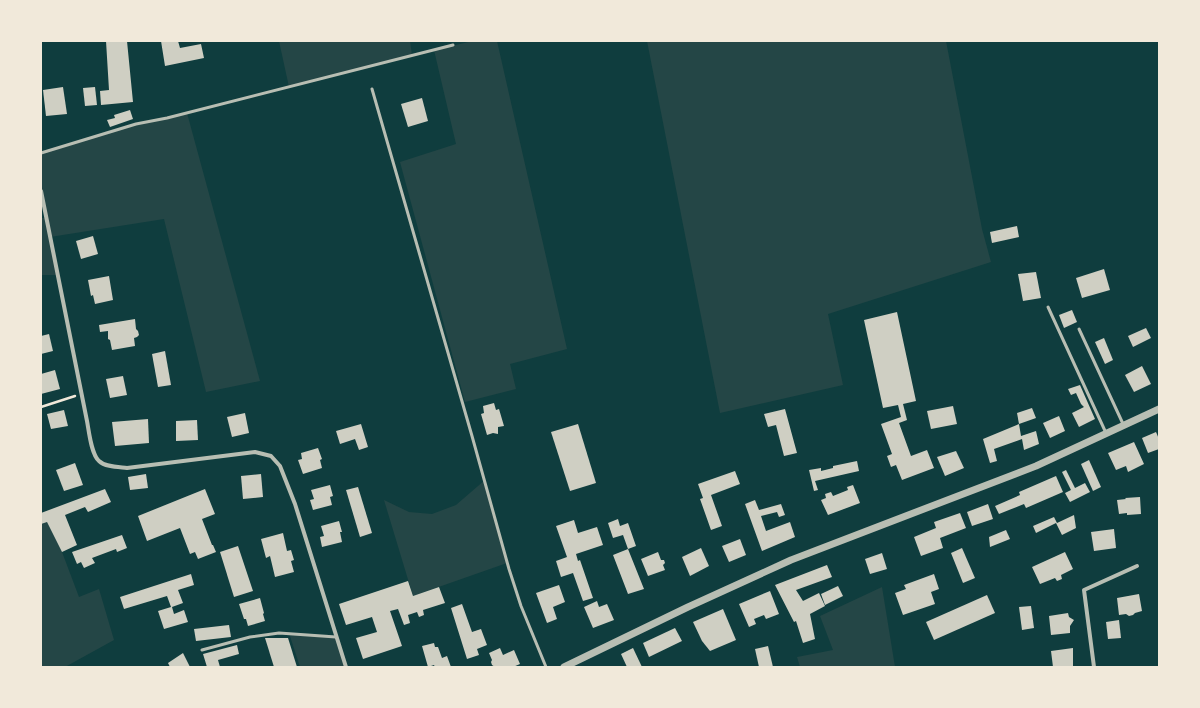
<svg xmlns="http://www.w3.org/2000/svg" width="1200" height="708" viewBox="0 0 1200 708" font-family="'Zilla Slab',serif">
	<style>
		.green { fill: #244646 }
		.building { fill: #cfcfc3 }
		.lines { fill: none; stroke-linecap: round; stroke-linejoin: round }
		.path { stroke: #f1e9da; stroke-width: 2.5 }
		.service { stroke: #b8beb3; stroke-width: 3 }
		.minor { stroke: #b8beb3; stroke-width: 4 }
		.tertiary { stroke: #b8beb3; stroke-width: 7 }
	</style>
	<rect width="100%" height="100%" fill="#0f3d3e"/>
	<g class="green">
		<polygon points="279,41 410,41 412,55 289,87"/>
		<polygon points="473,41 497,41 567,349 510,364 516,389 465,402 400,162 456,144 434,50"/>
		<polygon points="647,41 946,41 982,229 991,262 828,314 843,385 720,413"/>
		<polygon points="187,113 260,381 206,392 164,219 50,237 58,275 41,275 41,218 46,218 41,191 41,153 136,124"/>
		<polygon points="485,480 507,563 413,596 384,500 409,512 432,514 456,505"/>
		<polygon points="41,520 47,522 62,552 79,597 99,589 114,640 65,667 41,667"/>
		<polygon points="882,587 895,667 800,667 797,657 833,650 820,616"/>
		<polygon points="289,633 336,637 346,667 300,667"/>
	</g>
	<g class="building">
		<polygon points="106,41 127,41 133,102 101,105 100,91 109,90"/>
		<polygon points="161,41 178,41 180,48 201,44 204,58 165,66"/>
		<polygon points="63,87 67,114 46,116 43,90"/>
		<polygon points="95,87 97,105 85,106 83,88"/>
		<polygon points="422,98 428,121 408,127 401,104"/>
		<polygon points="130,110 133,119 110,127 107,120 115,118 114,115"/>
		<polygon points="1017,226 1019,237 992,243 990,232"/>
		<polygon points="93,236 98,254 81,259 76,241"/>
		<polygon points="1104,269 1110,290 1082,298 1076,278"/>
		<polygon points="1036,272 1041,298 1023,301 1018,274"/>
		<polygon points="109,276 113,300 95,304 93,295 91,296 88,280"/>
		<polygon points="1072,310 1077,322 1064,328 1059,315"/>
		<polygon points="897,312 916,401 903,404 907,420 899,423 911,456 927,450 934,468 902,480 896,465 891,467 887,456 892,454 881,424 901,417 898,405 883,408 864,320"/>
		<polygon points="135,319 136,329 138,331 139,335 137,337 134,338 135,346 112,350 110,340 108,339 108,331 100,332 99,325"/>
		<polygon points="1146,328 1151,338 1133,347 1128,336"/>
		<polygon points="49,334 53,351 41,354 41,336"/>
		<polygon points="1104,338 1113,360 1105,364 1095,342"/>
		<polygon points="165,351 171,385 158,387 152,354"/>
		<polygon points="1142,366 1151,384 1134,392 1125,375"/>
		<polygon points="55,370 60,389 41,394 41,374"/>
		<polygon points="123,376 127,395 110,398 106,379"/>
		<polygon points="1080,385 1095,419 1079,427 1072,413 1084,407 1081,404 1076,393 1071,395 1068,389"/>
		<polygon points="494,403 496,410 499,409 504,426 498,427 498,434 493,433 487,435 481,414 484,413 483,406"/>
		<polygon points="953,406 957,424 931,429 927,411"/>
		<polygon points="1032,408 1036,418 1019,424 1017,413"/>
		<polygon points="785,409 797,453 784,456 776,425 768,427 764,414"/>
		<polygon points="64,410 68,426 51,429 47,414"/>
		<polygon points="245,413 249,433 232,437 227,417"/>
		<polygon points="1059,416 1065,431 1050,438 1043,423"/>
		<polygon points="148,419 149,443 115,446 112,422"/>
		<polygon points="197,420 198,440 176,441 176,421"/>
		<polygon points="361,424 368,447 359,450 355,439 340,444 336,431"/>
		<polygon points="578,424 596,483 570,491 551,432"/>
		<polygon points="1019,424 1021,436 1036,431 1039,444 1024,450 1022,439 994,449 997,461 990,463 983,439"/>
		<polygon points="1156,432 1159,439 1159,449 1148,453 1142,438"/>
		<polygon points="1134,442 1144,464 1128,472 1126,466 1116,470 1108,453"/>
		<polygon points="318,448 322,459 320,460 322,468 303,474 298,460 302,459 301,453"/>
		<polygon points="956,451 964,468 945,476 937,457"/>
		<polygon points="1089,460 1101,487 1093,491 1081,464"/>
		<polygon points="857,461 859,471 815,481 818,490 814,491 809,470 821,468 821,471 833,468 833,466"/>
		<polygon points="75,463 83,485 64,491 56,470"/>
		<polygon points="1066,470 1075,488 1085,483 1090,492 1070,502 1065,493 1071,490 1062,472"/>
		<polygon points="735,471 740,484 711,495 722,526 711,530 700,499 703,498 698,484"/>
		<polygon points="146,474 148,488 130,490 128,477"/>
		<polygon points="261,474 263,497 243,499 241,476"/>
		<polygon points="1056,476 1063,492 1026,508 1024,504 999,514 995,506 1020,495 1019,492"/>
		<polygon points="330,485 333,496 330,497 332,505 313,510 310,500 314,499 311,490"/>
		<polygon points="853,485 860,503 828,515 821,500 826,498 825,494 831,492 833,496 848,490 847,487"/>
		<polygon points="358,487 372,533 360,537 346,490"/>
		<polygon points="105,489 111,502 88,512 85,507 65,515 77,545 62,552 47,522 41,524 41,513"/>
		<polygon points="205,489 215,514 202,519 212,545 213,545 216,552 198,559 195,552 190,554 180,528 147,541 138,516"/>
		<polygon points="1140,497 1141,514 1127,515 1127,513 1119,514 1117,500 1126,499 1125,498"/>
		<polygon points="755,500 759,510 781,504 785,515 779,517 777,512 761,516 766,531 790,522 795,537 762,551 745,504"/>
		<polygon points="988,504 993,519 972,526 967,512"/>
		<polygon points="960,513 966,528 940,538 943,548 921,556 914,537 936,528 934,522"/>
		<polygon points="1074,515 1076,528 1062,535 1056,523 1036,533 1033,526 1054,517 1057,523"/>
		<polygon points="618,519 620,526 628,523 636,546 628,549 644,589 628,594 613,555 628,549 623,535 613,538 608,523"/>
		<polygon points="574,520 578,533 597,527 603,545 576,554 578,561 580,560 593,598 583,601 573,573 561,577 556,561 567,557 556,526"/>
		<polygon points="339,521 342,532 340,532 342,542 322,547 320,537 324,536 321,526"/>
		<polygon points="1114,529 1116,548 1094,551 1091,532"/>
		<polygon points="1006,530 1010,539 990,547 989,537"/>
		<polygon points="283,533 287,551 291,550 294,560 291,561 294,572 275,577 270,556 266,558 261,539"/>
		<polygon points="122,535 127,548 117,552 116,549 92,558 95,563 84,568 81,562 77,564 72,552"/>
		<polygon points="740,539 746,555 729,562 722,546"/>
		<polygon points="238,546 253,591 234,597 220,552"/>
		<polygon points="701,548 709,566 690,576 682,557"/>
		<polygon points="962,548 975,578 963,583 951,553"/>
		<polygon points="658,552 661,560 664,560 665,563 663,565 665,570 648,576 641,559"/>
		<polygon points="1065,552 1073,569 1061,575 1062,579 1057,581 1055,578 1040,584 1032,567"/>
		<polygon points="882,553 887,569 870,574 865,559"/>
		<polygon points="827,565 832,577 796,590 803,601 819,593 825,606 810,614 815,639 803,643 796,621 794,622 775,585"/>
		<polygon points="191,574 194,585 178,590 183,603 172,607 174,614 184,610 188,622 164,629 158,611 171,607 167,596 124,609 120,597"/>
		<polygon points="934,574 939,589 931,592 935,604 903,615 895,593 906,589 904,585"/>
		<polygon points="408,581 413,596 439,587 445,603 423,610 424,615 419,617 417,612 408,615 410,623 404,625 398,609 390,611 402,646 363,659 356,638 377,632 372,617 346,625 339,604"/>
		<polygon points="559,585 565,602 553,607 557,619 547,623 536,593"/>
		<polygon points="838,586 843,596 825,605 821,594"/>
		<polygon points="770,591 779,614 766,619 764,615 754,619 756,624 749,627 739,604"/>
		<polygon points="1139,594 1142,611 1135,613 1133,615 1129,616 1126,614 1119,615 1117,598"/>
		<polygon points="987,595 995,613 934,640 926,622"/>
		<polygon points="260,598 264,613 263,614 265,621 248,626 246,619 244,619 239,604"/>
		<polygon points="597,601 599,607 607,604 614,620 593,628 584,607"/>
		<polygon points="462,604 472,632 481,629 487,645 477,649 479,655 467,659 451,608"/>
		<polygon points="1031,606 1034,628 1022,630 1019,607"/>
		<polygon points="723,609 736,640 710,651 702,641 693,622"/>
		<polygon points="1068,613 1069,617 1074,620 1070,626 1070,633 1051,635 1049,616"/>
		<polygon points="1119,620 1121,638 1108,639 1106,622"/>
		<polygon points="229,625 231,637 196,641 194,629"/>
		<polygon points="675,628 682,641 649,657 643,643"/>
		<polygon points="265,638 288,638 297,667 274,667"/>
		<polygon points="434,643 435,647 438,647 442,658 447,656 451,667 435,667 434,665 428,667 422,646"/>
		<polygon points="237,645 239,654 218,660 220,667 207,667 203,654"/>
		<polygon points="768,646 773,667 759,667 755,649"/>
		<polygon points="500,648 503,655 514,650 520,664 513,667 495,667 492,665 491,662 492,660 489,653"/>
		<polygon points="633,648 642,667 627,667 621,654"/>
		<polygon points="1073,648 1073,667 1053,667 1051,651"/>
		<polygon points="183,653 190,667 170,667 168,663"/>
	</g>
	<g class="lines">
		<polyline class="path" points="41,407 75,396"/>
		<g class="service">
			<polyline points="372,89 472,436 509,569 521,606 546,667"/>
			<polyline points="41,153 136,124 167,118 453,45"/>
			<polyline points="1048,307 1106,433"/>
			<polyline points="1079,329 1124,426"/>
			<polyline points="202,650 250,637 279,633 336,637"/>
		</g>
		<g class="minor">
			<path d="M41 191 87 421C89 431 91 454 99 461 105 467 118 467 127 468L255 452 271 456 280 466 295 504 346 667"/>
			<polyline points="1094,667 1084,590 1137,566"/>
		</g>
		<polyline class="tertiary" points="564,667 688,607 791,560 1036,466 1159,409"/>
	</g>
	<rect width="1200" height="708" fill="none" stroke="#f1e9da" stroke-width="84"/>
</svg>
